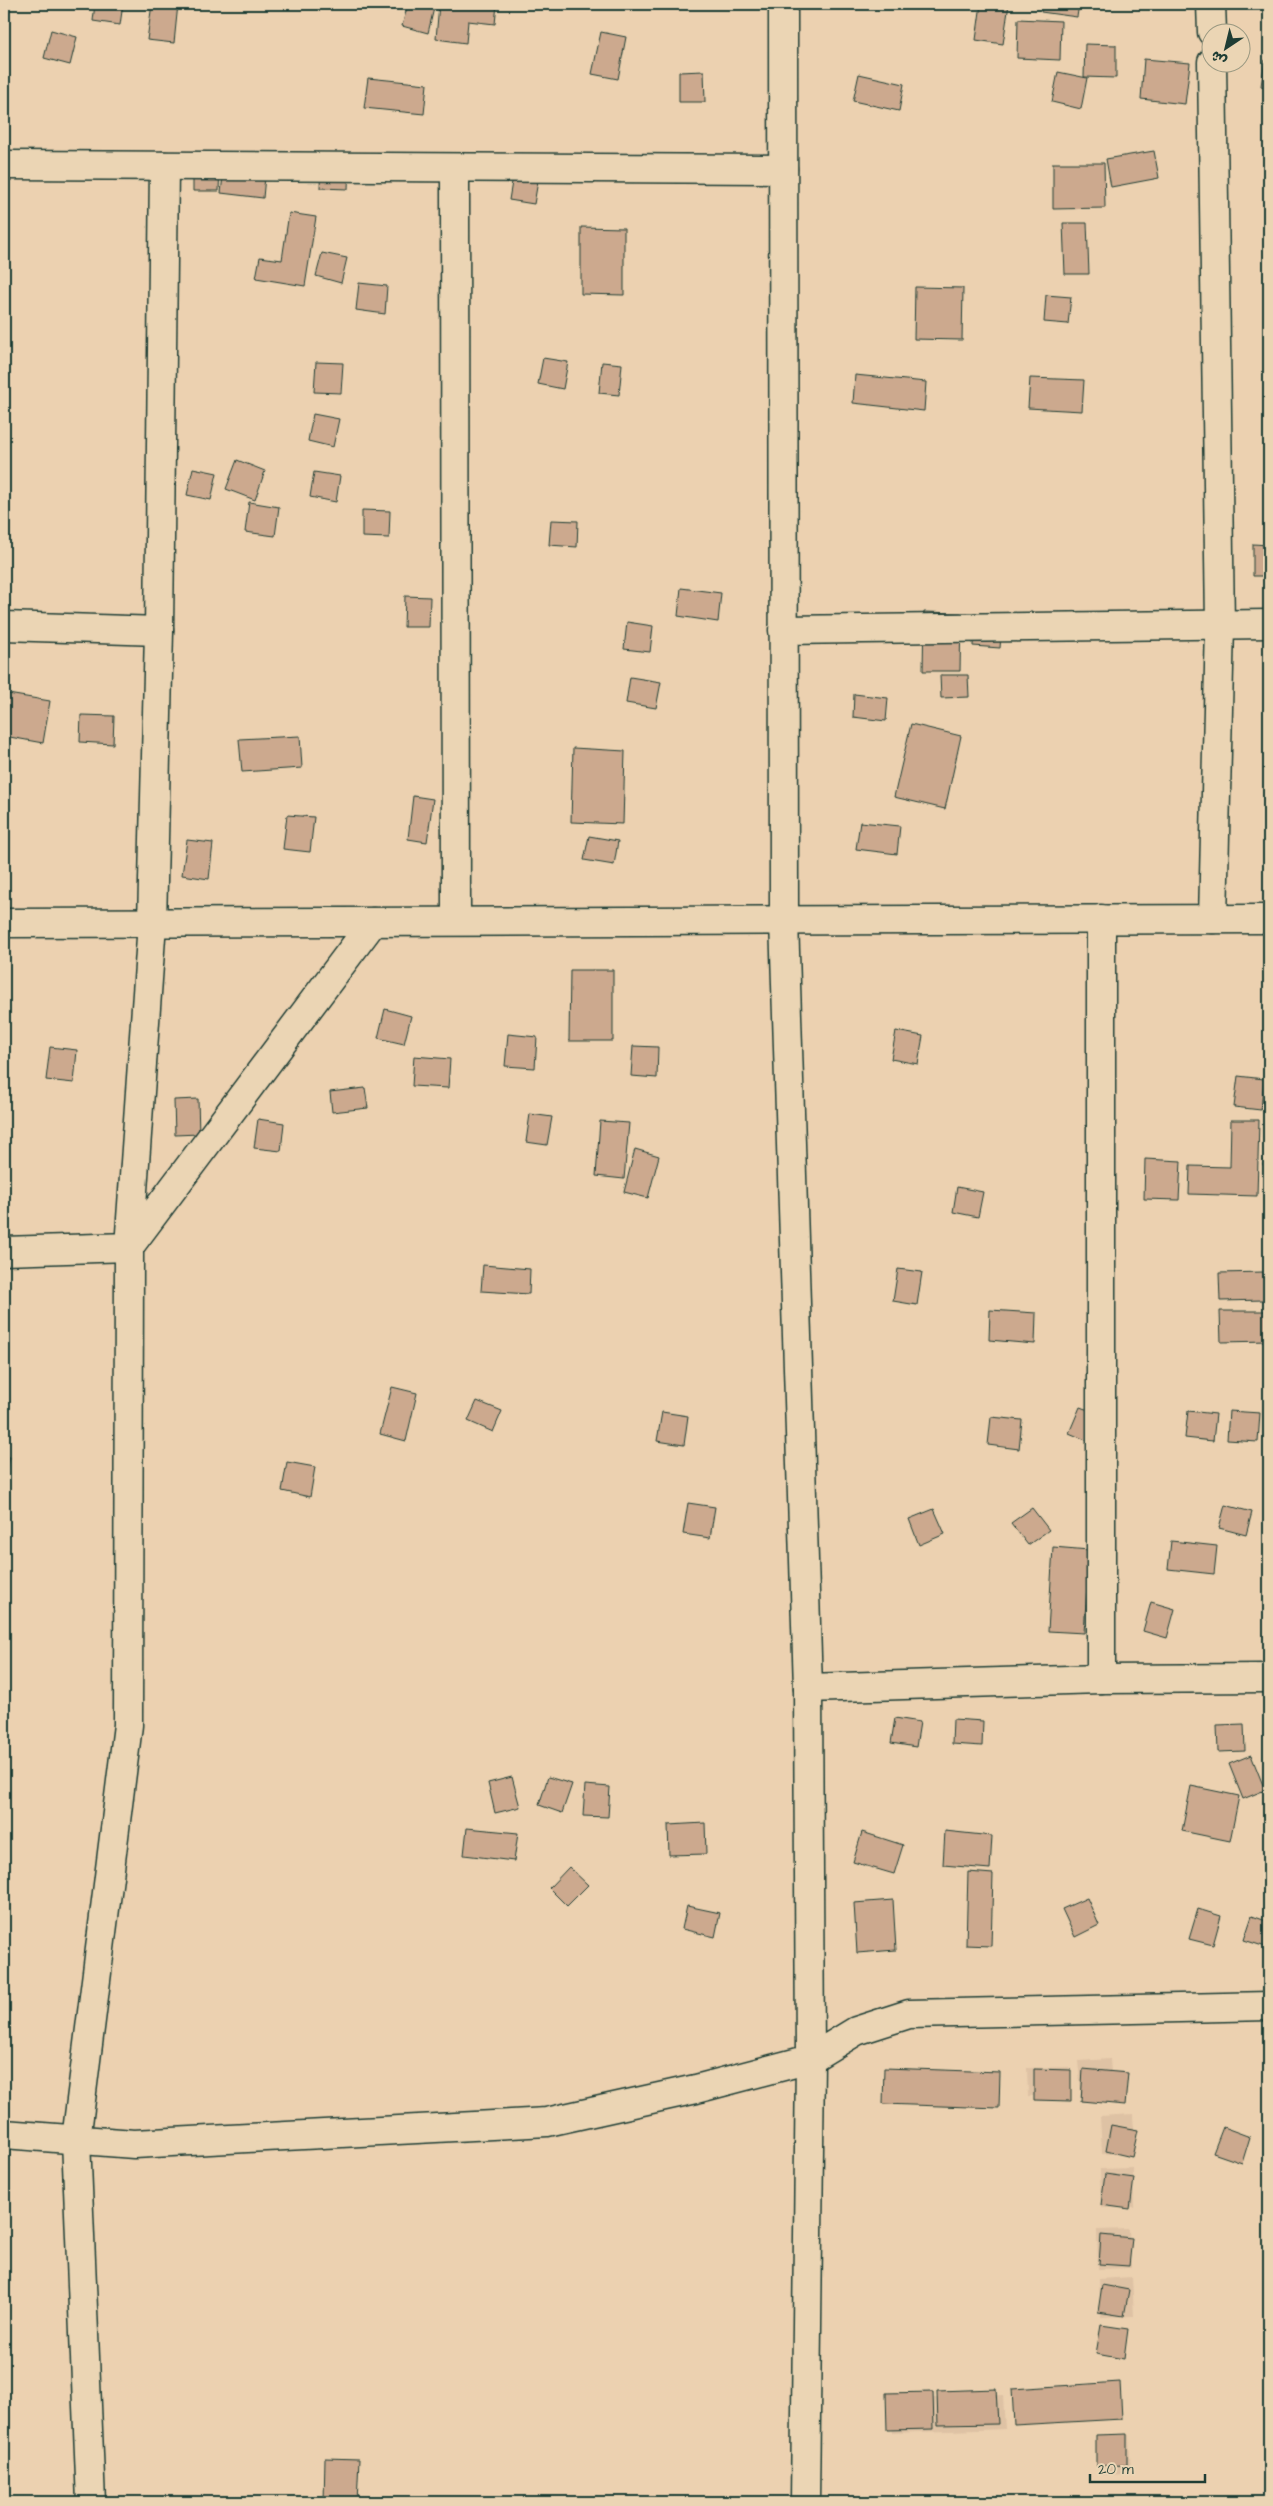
<svg xmlns="http://www.w3.org/2000/svg" width="1273" height="2506" viewBox="0 0 1273 2506" font-family="'Architects Daughter','Playpen Sans Arabic',sans-serif">
	<style>
		.built { fill: #dec2a4 }
		.building { fill: #cca98e; stroke: #1f3d34 }
		.lines { fill: none; stroke-linecap: round; stroke-linejoin: round }
		.street-casing { stroke: #1f3d34; stroke-width: 31 }
		.street { stroke: #ebd5b4; stroke-width: 28 }
	</style>
	<rect width="100%" height="100%" fill="#ecd1b0"/>
	<filter id="ink" filterUnits="userSpaceOnUse"><feTurbulence type="fractalNoise" baseFrequency=".02" numOctaves="2"/><feDisplacementMap in="SourceGraphic" scale="10" xChannelSelector="R" yChannelSelector="G"/><feConvolveMatrix kernelMatrix="1 2 1 2 8 2 1 2 1" color-interpolation-filters="sRGB"/></filter>
	<g filter="url(#ink)">
		<g class="built">
			<polygon points="1110,2059 1111,2072 1122,2071 1124,2099 1082,2102 1078,2061"/>
			<polygon points="1069,2067 1070,2095 1028,2096 1027,2068"/>
			<polygon points="1133,2114 1135,2153 1102,2154 1100,2116"/>
			<polygon points="1133,2168 1134,2207 1101,2208 1100,2169"/>
			<polygon points="1129,2229 1131,2268 1098,2269 1097,2230"/>
			<polygon points="1132,2277 1134,2316 1101,2317 1099,2279"/>
			<polygon points="1003,2395 1005,2429 892,2433 890,2400"/>
			<polygon points="1129,2435 1131,2474 1098,2475 1096,2436"/>
		</g>
		<g class="building">
			<polygon points="95,4 123,4 120,25 93,21"/>
			<polygon points="152,4 178,4 174,43 147,40"/>
			<polygon points="408,4 434,8 428,33 402,26"/>
			<polygon points="439,4 497,4 495,24 468,21 466,43 436,39"/>
			<polygon points="981,4 1009,4 1003,44 976,40"/>
			<polygon points="1042,4 1079,4 1077,17 1041,12"/>
			<polygon points="1018,19 1061,21 1060,60 1017,58"/>
			<polygon points="51,30 77,37 70,65 44,58"/>
			<polygon points="601,32 626,37 618,79 592,74"/>
			<polygon points="1085,44 1116,45 1116,78 1084,77"/>
			<polygon points="1144,59 1190,63 1185,104 1141,99"/>
			<polygon points="1265,60 1269,60 1269,88 1261,86"/>
			<polygon points="704,71 705,102 679,102 679,72"/>
			<polygon points="1058,72 1087,78 1081,109 1052,102"/>
			<polygon points="859,74 904,84 899,111 853,101"/>
			<polygon points="368,78 427,84 424,114 364,108"/>
			<polygon points="1154,151 1159,178 1111,187 1106,159"/>
			<polygon points="225,159 266,165 263,198 221,193"/>
			<polygon points="321,161 349,162 348,189 320,188"/>
			<polygon points="193,162 220,162 219,191 193,191"/>
			<polygon points="1053,163 1104,163 1105,208 1053,209"/>
			<polygon points="514,170 539,175 534,204 509,200"/>
			<polygon points="289,213 316,217 305,286 256,278 260,257 282,260"/>
			<polygon points="1063,223 1087,223 1089,274 1065,274"/>
			<polygon points="581,227 624,228 624,295 581,294"/>
			<polygon points="322,253 347,258 341,283 316,276"/>
			<polygon points="359,283 387,286 385,314 356,310"/>
			<polygon points="915,287 963,288 962,340 914,339"/>
			<polygon points="1046,295 1071,297 1068,324 1044,322"/>
			<polygon points="543,358 568,362 563,389 538,384"/>
			<polygon points="316,362 343,363 341,393 314,392"/>
			<polygon points="602,362 622,364 619,395 599,393"/>
			<polygon points="855,375 926,382 924,411 853,403"/>
			<polygon points="1030,378 1084,380 1082,411 1028,408"/>
			<polygon points="313,414 339,419 333,447 308,441"/>
			<polygon points="237,460 265,471 255,500 226,489"/>
			<polygon points="193,468 217,473 211,500 187,495"/>
			<polygon points="314,472 340,476 336,502 310,497"/>
			<polygon points="249,502 279,507 275,536 245,532"/>
			<polygon points="362,510 390,511 389,538 362,537"/>
			<polygon points="551,520 578,521 577,547 549,545"/>
			<polygon points="1253,544 1269,545 1269,576 1253,576"/>
			<polygon points="681,588 721,593 718,622 678,616"/>
			<polygon points="405,596 430,597 429,627 404,627"/>
			<polygon points="924,612 961,613 960,671 923,671"/>
			<polygon points="974,621 1002,622 1000,648 973,646"/>
			<polygon points="627,622 653,626 650,652 624,649"/>
			<polygon points="940,675 968,675 969,697 941,698"/>
			<polygon points="630,677 661,682 656,708 626,703"/>
			<polygon points="8,694 50,701 43,743 4,736"/>
			<polygon points="854,694 888,698 886,721 853,717"/>
			<polygon points="81,715 114,716 113,744 80,742"/>
			<polygon points="911,724 961,736 945,809 894,797"/>
			<polygon points="300,736 302,768 242,772 239,739"/>
			<polygon points="573,748 625,751 623,824 571,822"/>
			<polygon points="413,796 433,799 427,842 408,839"/>
			<polygon points="287,815 314,817 310,852 283,849"/>
			<polygon points="860,822 900,826 897,854 856,849"/>
			<polygon points="589,836 618,841 614,865 584,860"/>
			<polygon points="187,840 213,843 209,879 182,875"/>
			<polygon points="570,970 613,970 613,1041 569,1041"/>
			<polygon points="385,1009 411,1016 404,1044 378,1038"/>
			<polygon points="1269,1015 1269,1072 1265,1071"/>
			<polygon points="896,1031 923,1036 918,1064 891,1059"/>
			<polygon points="508,1034 537,1037 535,1068 505,1066"/>
			<polygon points="633,1046 658,1047 657,1078 631,1076"/>
			<polygon points="50,1047 77,1050 74,1083 46,1080"/>
			<polygon points="414,1056 450,1059 448,1088 412,1086"/>
			<polygon points="1238,1076 1264,1079 1261,1110 1234,1107"/>
			<polygon points="365,1088 368,1108 332,1112 330,1092"/>
			<polygon points="198,1099 199,1134 175,1135 174,1100"/>
			<polygon points="530,1114 552,1117 547,1145 526,1142"/>
			<polygon points="258,1119 284,1123 281,1151 254,1148"/>
			<polygon points="1231,1120 1259,1120 1257,1196 1189,1194 1190,1166 1230,1167"/>
			<polygon points="600,1121 629,1123 624,1179 596,1176"/>
			<polygon points="1268,1139 1269,1139 1269,1167 1263,1165"/>
			<polygon points="635,1149 659,1156 648,1198 624,1192"/>
			<polygon points="1145,1159 1181,1161 1179,1200 1144,1199"/>
			<polygon points="957,1187 983,1192 978,1217 953,1212"/>
			<polygon points="483,1265 530,1269 529,1294 481,1291"/>
			<polygon points="898,1269 922,1272 917,1305 893,1301"/>
			<polygon points="1264,1272 1264,1300 1220,1301 1219,1273"/>
			<polygon points="990,1310 1036,1313 1035,1344 989,1340"/>
			<polygon points="1220,1311 1269,1311 1269,1341 1221,1342"/>
			<polygon points="392,1387 417,1393 406,1441 380,1434"/>
			<polygon points="477,1401 502,1411 493,1432 468,1421"/>
			<polygon points="1080,1407 1099,1414 1088,1441 1069,1433"/>
			<polygon points="1188,1411 1216,1414 1213,1441 1185,1438"/>
			<polygon points="1229,1411 1260,1413 1258,1442 1227,1440"/>
			<polygon points="662,1412 688,1416 684,1445 657,1441"/>
			<polygon points="991,1417 1022,1420 1019,1449 988,1445"/>
			<polygon points="4,1456 10,1457 4,1486"/>
			<polygon points="287,1462 315,1467 310,1497 282,1491"/>
			<polygon points="688,1503 715,1507 710,1538 683,1534"/>
			<polygon points="1225,1505 1252,1512 1246,1535 1219,1528"/>
			<polygon points="1032,1508 1049,1530 1028,1545 1011,1523"/>
			<polygon points="934,1509 945,1534 919,1545 909,1519"/>
			<polygon points="1171,1541 1217,1546 1214,1574 1168,1569"/>
			<polygon points="1053,1547 1089,1550 1084,1633 1048,1631"/>
			<polygon points="1151,1602 1175,1609 1167,1638 1143,1631"/>
			<polygon points="895,1718 920,1722 916,1747 891,1743"/>
			<polygon points="953,1719 983,1721 982,1746 952,1744"/>
			<polygon points="1244,1724 1245,1751 1218,1752 1217,1725"/>
			<polygon points="1251,1755 1265,1790 1243,1799 1229,1764"/>
			<polygon points="512,1777 520,1807 495,1813 488,1783"/>
			<polygon points="548,1777 572,1784 562,1813 539,1805"/>
			<polygon points="585,1785 610,1787 608,1817 583,1816"/>
			<polygon points="1191,1786 1239,1796 1230,1841 1182,1831"/>
			<polygon points="705,1823 706,1854 669,1855 668,1825"/>
			<polygon points="467,1828 518,1833 514,1861 464,1855"/>
			<polygon points="945,1831 992,1836 990,1869 943,1865"/>
			<polygon points="862,1832 903,1845 894,1874 853,1862"/>
			<polygon points="569,1867 588,1885 567,1906 549,1888"/>
			<polygon points="968,1872 993,1874 991,1946 966,1945"/>
			<polygon points="1087,1898 1099,1925 1075,1937 1062,1909"/>
			<polygon points="893,1900 896,1950 857,1953 854,1903"/>
			<polygon points="687,1906 720,1913 715,1937 682,1929"/>
			<polygon points="1198,1909 1221,1916 1213,1945 1189,1939"/>
			<polygon points="1252,1916 1269,1922 1269,1948 1244,1940"/>
			<polygon points="884,2068 1000,2072 999,2108 883,2104"/>
			<polygon points="1034,2069 1071,2070 1071,2101 1034,2100"/>
			<polygon points="1083,2069 1128,2073 1125,2105 1081,2101"/>
			<polygon points="1111,2125 1138,2130 1132,2157 1106,2151"/>
			<polygon points="1223,2127 1250,2137 1242,2163 1213,2153"/>
			<polygon points="1105,2174 1134,2178 1130,2209 1101,2205"/>
			<polygon points="1101,2235 1132,2238 1129,2266 1099,2264"/>
			<polygon points="1102,2285 1129,2290 1124,2316 1098,2312"/>
			<polygon points="1101,2325 1128,2329 1124,2359 1096,2354"/>
			<polygon points="1120,2382 1122,2419 1014,2425 1012,2389"/>
			<polygon points="996,2389 998,2424 938,2425 937,2391"/>
			<polygon points="933,2392 934,2429 887,2430 886,2393"/>
			<polygon points="1127,2434 1127,2465 1096,2466 1096,2435"/>
			<polygon points="325,2458 359,2459 357,2502 324,2502"/>
		</g>
		<g class="lines">
			<defs>
				<g id="street">
					<polyline points="783,4 784,920 808,1688 810,2059 805,2502"/>
					<polyline points="1211,4 1212,32"/>
					<polyline points="1212,62 1220,625 1213,919"/>
					<polyline points="4,165 783,169"/>
					<polyline points="455,168 456,921"/>
					<polyline points="4,626 159,631"/>
					<polyline points="783,630 1269,624"/>
					<polyline points="1101,919 1101,1679"/>
					<polyline points="4,923 1269,919"/>
					<polyline points="4,1251 129,1247 152,923 159,631 164,166"/>
					<polyline points="808,1688 1101,1679 1269,1678"/>
					<polyline points="4,2134 134,2144 547,2122 696,2089 810,2059 856,2031 909,2014 1269,2006"/>
					<polyline points="91,2502 76,2140 128,1725 129,1247 373,922"/>
				</g>
			</defs>
			<use href="#street" class="street-casing"/>
			<use href="#street" class="street"/>
		</g>
	</g>
	<rect width="1273" height="2506" fill="none" stroke="#ebd5b4" stroke-width="20"/>
	<rect x="10" y="10" width="1253" height="2486" fill="none" stroke="#1f3d34" stroke-width="2" filter="url(#ink)"/>
	<g transform="translate(1226 48) rotate(215)"><circle r="24" fill="#ebd5b4" stroke="#999881"/>
	<path d="M0-4L9 19L0 12L-9 19Z" fill="#1f3d34"/>
	<text y="-8" font-size="14" font-weight="bold" text-anchor="middle" fill="#1f3d34">ش</text>
	</g>
	<path d="M1090 2474v8h115v-8" fill="none" stroke="#1f3d34" stroke-width="2.5"/>
	<text x="1098" y="2474" font-size="15" fill="#1f3d34" stroke="#ebd5b4" stroke-width="4" paint-order="stroke">20 m</text>
</svg>
